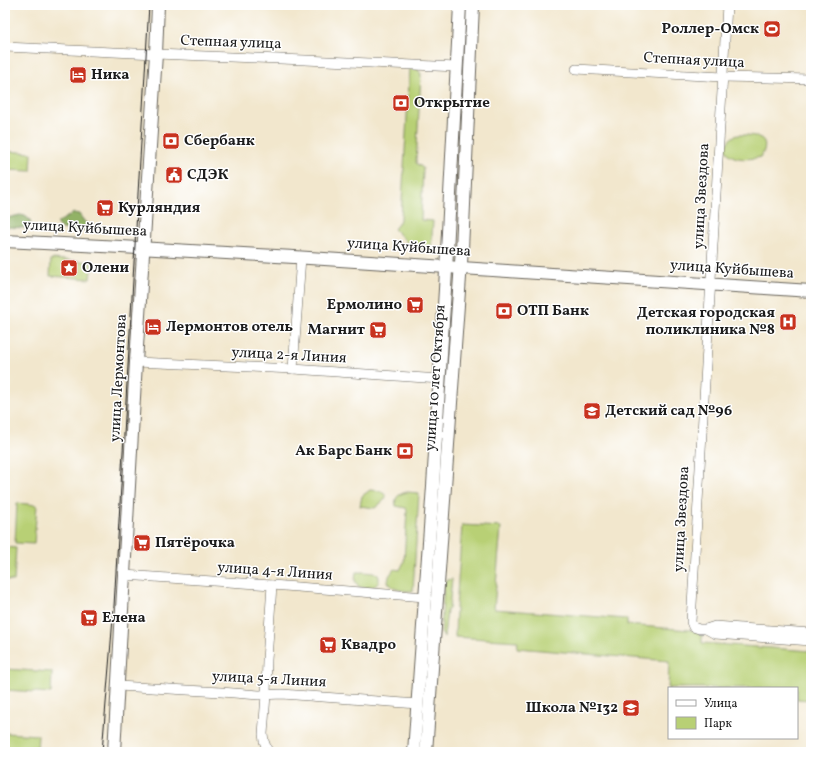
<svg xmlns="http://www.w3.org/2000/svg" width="816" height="757" viewBox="0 0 816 757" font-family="Vollkorn,serif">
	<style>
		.green { fill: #b8d075; stroke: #6a7648 }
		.forest { fill: #92b266; stroke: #576741 }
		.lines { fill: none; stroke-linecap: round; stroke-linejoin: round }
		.minor-casing { stroke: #67635a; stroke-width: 10 }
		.major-casing { stroke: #67635a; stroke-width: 14 }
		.minor { stroke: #fff; stroke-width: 9 }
		.major { stroke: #fff; stroke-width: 12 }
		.tram { stroke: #1c1c1c; stroke-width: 1 }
		.labels { text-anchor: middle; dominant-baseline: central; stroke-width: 3; stroke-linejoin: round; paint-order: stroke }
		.poi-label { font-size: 15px; font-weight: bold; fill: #1c1c1c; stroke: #fff; text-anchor: start }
		.street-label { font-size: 15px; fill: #1c1c1c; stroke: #fff }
	</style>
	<rect width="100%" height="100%" fill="#fff"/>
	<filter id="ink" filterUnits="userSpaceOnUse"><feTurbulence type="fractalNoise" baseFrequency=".025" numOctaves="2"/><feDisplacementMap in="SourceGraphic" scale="8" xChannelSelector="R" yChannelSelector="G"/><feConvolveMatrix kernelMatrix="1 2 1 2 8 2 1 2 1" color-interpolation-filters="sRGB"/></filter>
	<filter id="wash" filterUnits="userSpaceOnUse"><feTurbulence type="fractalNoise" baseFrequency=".012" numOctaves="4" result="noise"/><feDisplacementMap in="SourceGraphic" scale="16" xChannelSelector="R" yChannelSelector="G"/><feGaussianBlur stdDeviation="0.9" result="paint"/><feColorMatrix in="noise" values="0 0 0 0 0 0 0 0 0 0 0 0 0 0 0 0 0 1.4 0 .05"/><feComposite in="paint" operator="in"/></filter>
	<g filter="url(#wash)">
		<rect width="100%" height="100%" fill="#f2e7cd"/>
		<g class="green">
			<polygon points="410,67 417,68 421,74 416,163 423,168 421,220 433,221 431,251 415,250 394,229 398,224 401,217"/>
			<path d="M738 135C754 135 773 135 761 157 754 159 739 160 732 156 720 150 728 137 738 135Z"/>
			<polygon points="5,151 32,153 31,171 5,170"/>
			<polygon points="51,259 92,262 90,279 50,276"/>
			<path d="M370 490C378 491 383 490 386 497 384 502 379 504 375 508L360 506 362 496Z"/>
			<path d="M407 492 419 493 413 591C402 591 395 591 388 582L389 576 394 569 400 570 404 562 407 510 406 508 396 506C394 497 399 494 407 492Z"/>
			<polygon points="17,503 37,505 34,544 15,543"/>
			<polygon points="462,525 501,527 494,609 627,619 627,625 702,631 702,643 811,651 811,700 797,699 797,688 669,688 669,693 668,693 669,661 517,648 518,641 455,637 456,609 456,608"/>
			<polygon points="5,547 16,548 14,581 5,580"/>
			<path d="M356 572C360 572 375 572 378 575 379 576 379 579 379 581 376 589 366 588 359 587L355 581Z"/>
			<polygon points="452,579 449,609 447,610 444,637 441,633 444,581"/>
			<polygon points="5,669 52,672 51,693 5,690"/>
			<polygon points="5,733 38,735 37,752 5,752"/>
		</g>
		<g class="forest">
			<path d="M74 213 79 214 84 221 96 228 94 231 62 229 58 226V222C63 220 68 216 74 213Z"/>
			<polygon points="20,215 25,216 30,220 31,225 28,228 5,227 5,217 7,218"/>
		</g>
	</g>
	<g filter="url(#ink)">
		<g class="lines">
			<defs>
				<g id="minor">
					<polyline points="727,5 691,622 693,627 699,629 706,629 715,634 811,641"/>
					<polyline points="5,47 156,54 305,60 457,67"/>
					<polyline points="576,69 723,77 811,79"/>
					<polyline points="136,362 293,369 440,379"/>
					<polyline points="293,369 301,257"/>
					<polyline points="124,575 272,585 425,597"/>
					<polyline points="706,629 715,626 811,633"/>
					<polyline points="118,686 221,692 259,695 282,694 418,704"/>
					<polyline points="268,752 264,741 263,734 266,695 267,660 272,585"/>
				</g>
				<g id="major">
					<polyline points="5,241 121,247 294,257 811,291"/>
					<polyline points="114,752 136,362 156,54 158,5"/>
					<polyline points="414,752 433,486 445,289 460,5"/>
					<polyline points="426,752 462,249 473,5"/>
				</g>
			</defs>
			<use href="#minor" class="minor-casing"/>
			<use href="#major" class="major-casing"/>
			<use href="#minor" class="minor"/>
			<use href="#major" class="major"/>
			<polyline class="tram" points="102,752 114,606 149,5"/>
		</g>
	</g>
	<defs>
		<symbol id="stadium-square" viewBox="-11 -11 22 22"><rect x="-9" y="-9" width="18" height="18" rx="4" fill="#c8321e" stroke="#fff"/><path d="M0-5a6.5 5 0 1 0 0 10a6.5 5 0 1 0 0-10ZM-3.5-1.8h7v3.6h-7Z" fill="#fff"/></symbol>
		<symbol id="hotel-square" viewBox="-11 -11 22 22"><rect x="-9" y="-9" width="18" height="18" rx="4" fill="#c8321e" stroke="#fff"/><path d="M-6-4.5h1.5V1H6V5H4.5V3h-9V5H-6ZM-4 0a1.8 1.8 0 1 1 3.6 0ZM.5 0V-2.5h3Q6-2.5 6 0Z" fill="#fff"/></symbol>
		<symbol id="bank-square" viewBox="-11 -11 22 22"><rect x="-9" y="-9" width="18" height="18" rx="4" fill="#c8321e" stroke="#fff"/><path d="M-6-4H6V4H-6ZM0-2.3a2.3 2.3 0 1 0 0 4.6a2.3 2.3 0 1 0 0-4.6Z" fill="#fff"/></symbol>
		<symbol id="civic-square" viewBox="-11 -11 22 22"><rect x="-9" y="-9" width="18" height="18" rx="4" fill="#c8321e" stroke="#fff"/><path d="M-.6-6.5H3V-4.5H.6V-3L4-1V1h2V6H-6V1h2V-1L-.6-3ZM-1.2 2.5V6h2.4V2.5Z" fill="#fff"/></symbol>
		<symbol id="supermarket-square" viewBox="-11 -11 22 22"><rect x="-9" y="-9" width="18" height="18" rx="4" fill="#c8321e" stroke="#fff"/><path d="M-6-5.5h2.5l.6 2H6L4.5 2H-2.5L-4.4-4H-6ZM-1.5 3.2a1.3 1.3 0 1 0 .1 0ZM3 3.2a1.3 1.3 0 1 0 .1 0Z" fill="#fff"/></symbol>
		<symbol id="sight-square" viewBox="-11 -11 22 22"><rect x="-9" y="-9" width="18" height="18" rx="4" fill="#c8321e" stroke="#fff"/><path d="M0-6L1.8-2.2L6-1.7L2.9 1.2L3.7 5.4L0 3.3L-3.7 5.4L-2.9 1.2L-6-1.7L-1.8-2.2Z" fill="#fff"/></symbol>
		<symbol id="hospital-square" viewBox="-11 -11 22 22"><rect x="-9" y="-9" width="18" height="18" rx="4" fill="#c8321e" stroke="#fff"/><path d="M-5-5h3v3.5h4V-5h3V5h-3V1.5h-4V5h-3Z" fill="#fff"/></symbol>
		<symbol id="school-square" viewBox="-11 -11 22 22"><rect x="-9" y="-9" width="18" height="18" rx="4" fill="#c8321e" stroke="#fff"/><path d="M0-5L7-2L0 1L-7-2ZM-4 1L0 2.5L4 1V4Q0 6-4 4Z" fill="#fff"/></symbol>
	</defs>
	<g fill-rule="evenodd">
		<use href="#stadium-square" x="762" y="19" width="20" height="20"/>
		<use href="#hotel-square" x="68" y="65" width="20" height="20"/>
		<use href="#bank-square" x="391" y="93" width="20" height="20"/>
		<use href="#bank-square" x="161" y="131" width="20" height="20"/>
		<use href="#civic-square" x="164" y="165" width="20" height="20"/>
		<use href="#supermarket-square" x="95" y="198" width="20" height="20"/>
		<use href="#sight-square" x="59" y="258" width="20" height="20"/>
		<use href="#supermarket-square" x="405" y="295" width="20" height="20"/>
		<use href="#bank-square" x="494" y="301" width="20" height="20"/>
		<use href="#hospital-square" x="778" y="312" width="20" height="20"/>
		<use href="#hotel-square" x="143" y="317" width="20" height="20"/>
		<use href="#supermarket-square" x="368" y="320" width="20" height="20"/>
		<use href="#school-square" x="582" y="401" width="20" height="20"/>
		<use href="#bank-square" x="395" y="441" width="20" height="20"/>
		<use href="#supermarket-square" x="132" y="533" width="20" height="20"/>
		<use href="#supermarket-square" x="79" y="608" width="20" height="20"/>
		<use href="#supermarket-square" x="318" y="635" width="20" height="20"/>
		<use href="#school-square" x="621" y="698" width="20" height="20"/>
	</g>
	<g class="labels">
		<g class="poi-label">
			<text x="759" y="29" text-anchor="end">Роллер-Омск</text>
			<text x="91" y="75">Ника</text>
			<text x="414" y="103">Открытие</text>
			<text x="184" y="141">Сбербанк</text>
			<text x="187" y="175">СДЭК</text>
			<text x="118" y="208">Курляндия</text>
			<text x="82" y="268">Олени</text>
			<text x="402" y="305" text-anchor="end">Ермолино</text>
			<text x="517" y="311">ОТП Банк</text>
			<text x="775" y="313" text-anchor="end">Детская городская<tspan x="775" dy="17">поликлиника №8</tspan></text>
			<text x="166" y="327">Лермонтов отель</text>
			<text x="365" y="330" text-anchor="end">Магнит</text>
			<text x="605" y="411">Детский сад №96</text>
			<text x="392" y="451" text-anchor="end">Ак Барс Банк</text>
			<text x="155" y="543">Пятёрочка</text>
			<text x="102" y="618">Елена</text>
			<text x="341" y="645">Квадро</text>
			<text x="618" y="708" text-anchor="end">Школа №132</text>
		</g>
		<g class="street-label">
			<text transform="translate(231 43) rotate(2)">Степная улица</text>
			<text transform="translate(694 61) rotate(3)">Степная улица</text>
			<text transform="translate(702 196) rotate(-87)">улица Звездова</text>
			<text transform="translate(85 229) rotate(3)">улица Куйбышева</text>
			<text transform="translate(409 248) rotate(4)">улица Куйбышева</text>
			<text transform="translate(732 270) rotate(4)">улица Куйбышева</text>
			<text transform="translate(289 356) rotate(3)">улица 2-я Линия</text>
			<text transform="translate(119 378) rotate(-87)">улица Лермонтова</text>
			<text transform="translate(436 378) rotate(-86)">улица 10 лет Октября</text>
			<text transform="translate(682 519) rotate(-87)">улица Звездова</text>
			<text transform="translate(275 572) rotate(4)">улица 4-я Линия</text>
			<text transform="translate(269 680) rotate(3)">улица 5-я Линия</text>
		</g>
	</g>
	<rect width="816" height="757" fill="none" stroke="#fff" stroke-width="20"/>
	<rect x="668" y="687" width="130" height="52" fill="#ffffff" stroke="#a4a4a4"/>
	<rect x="676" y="700" width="20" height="6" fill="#ffffff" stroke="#a4a4a4"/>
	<text x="704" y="707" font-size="12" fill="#1c1c1c">Улица</text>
	<rect x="676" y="717" width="20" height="12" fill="#b8d075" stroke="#a4a4a4"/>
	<text x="704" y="727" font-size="12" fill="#1c1c1c">Парк</text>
</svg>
